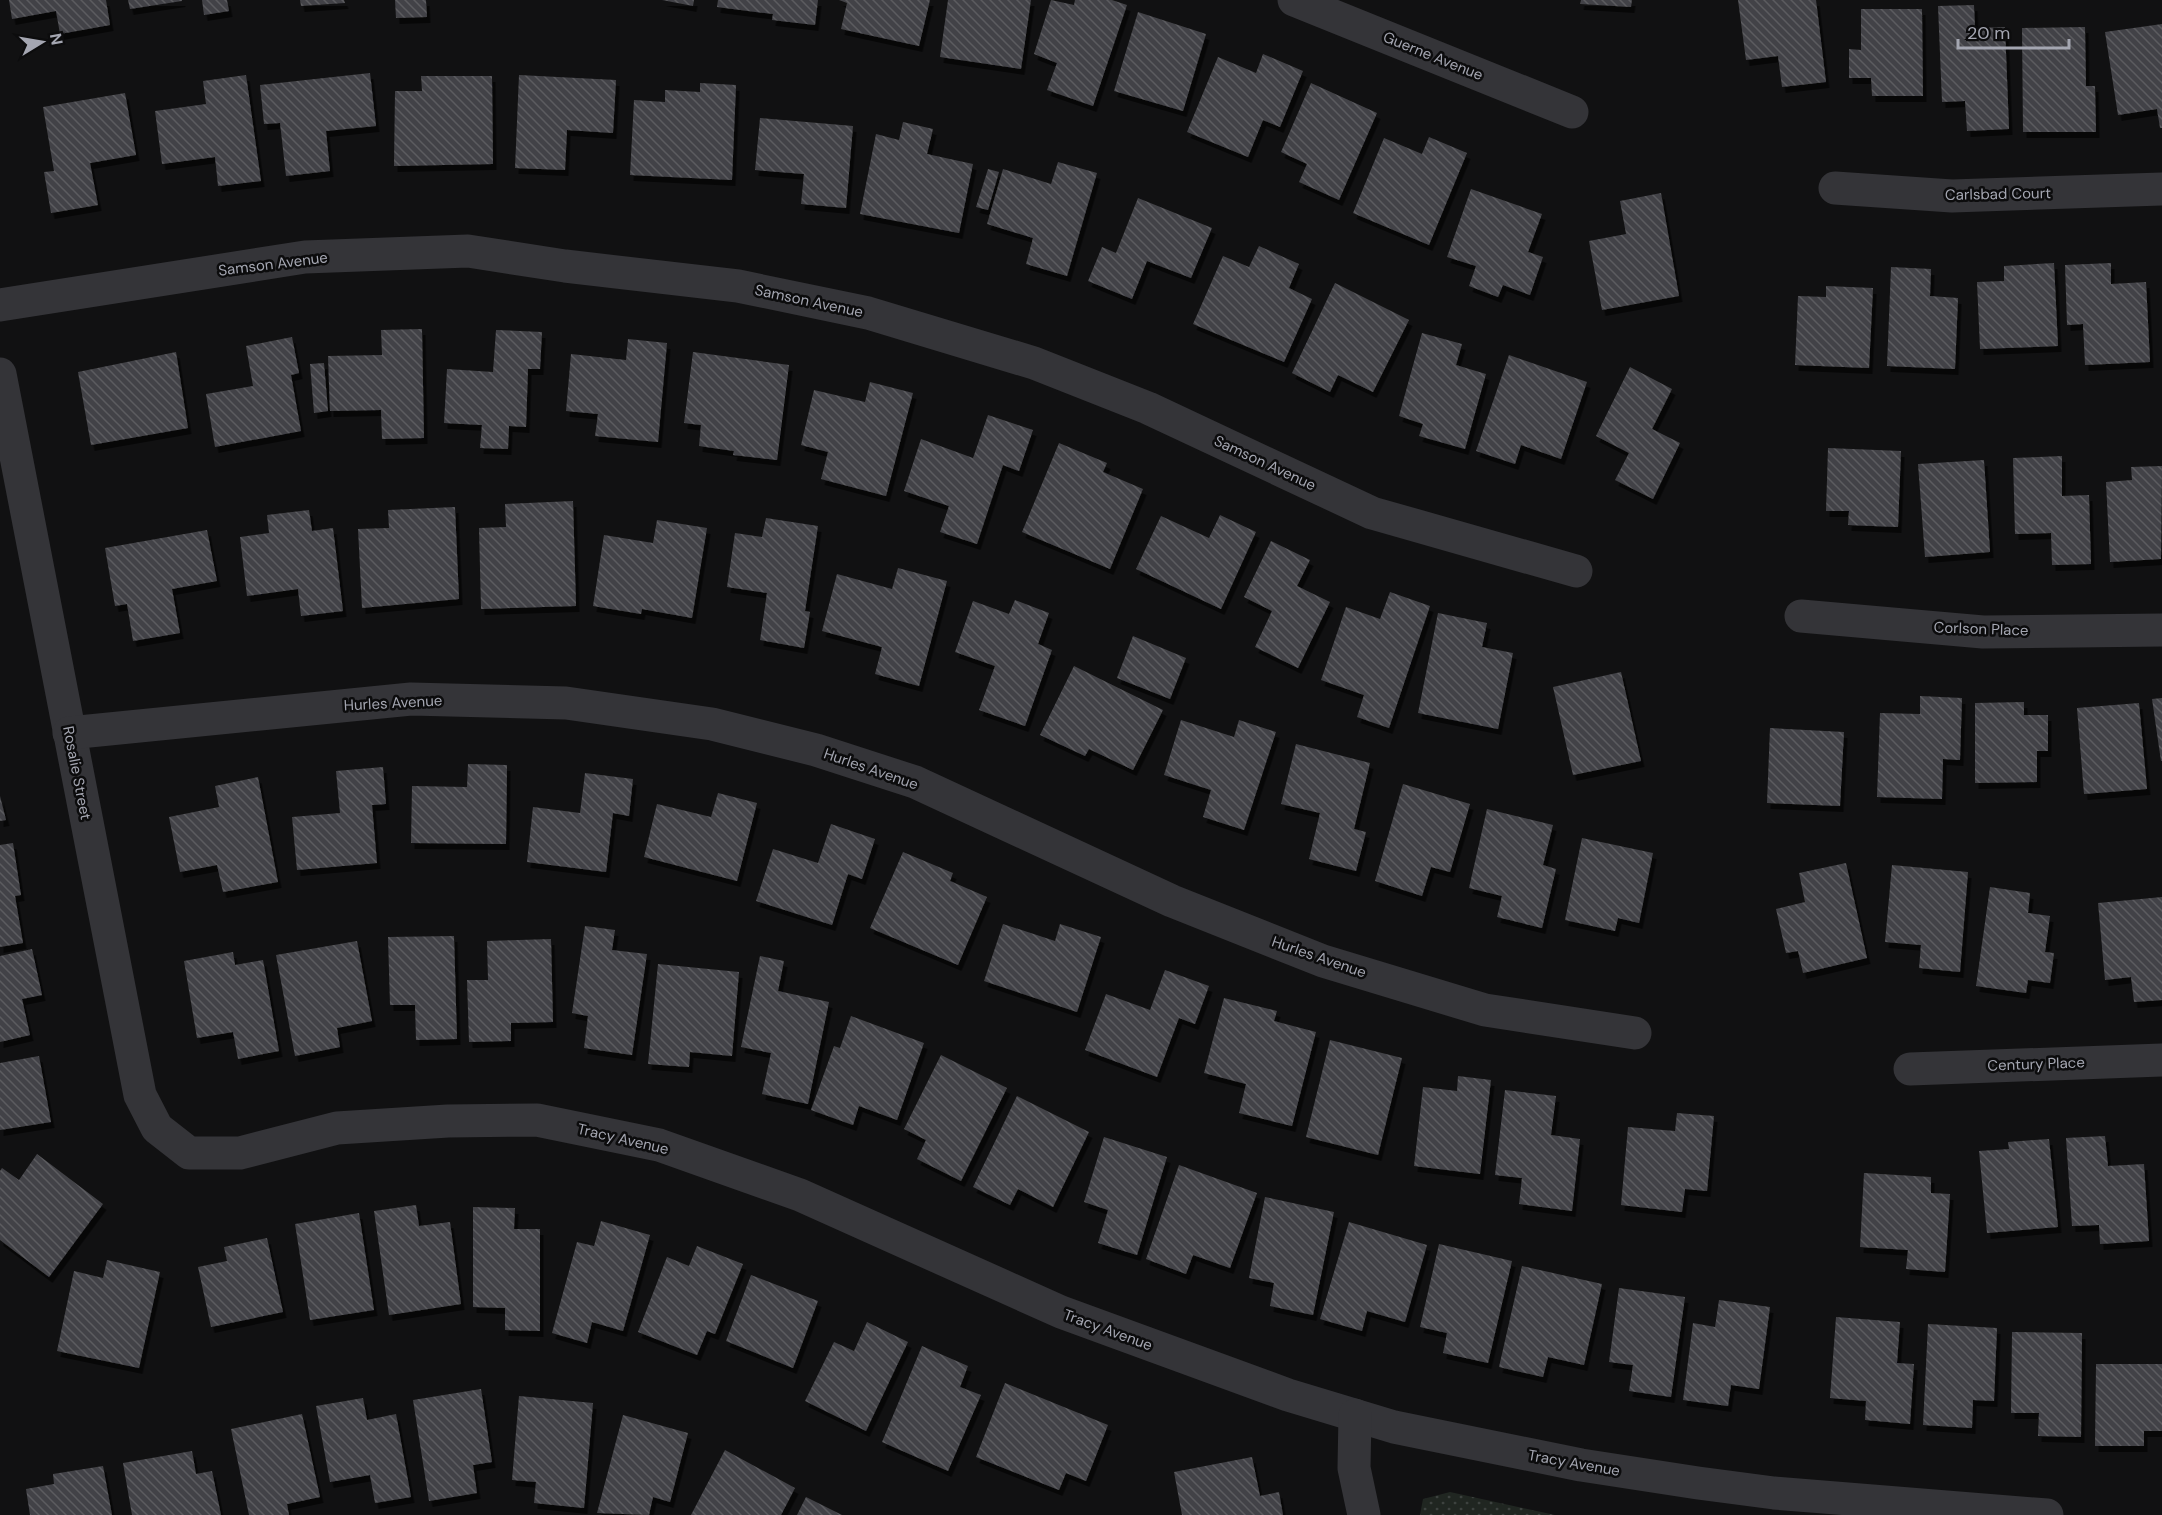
<svg xmlns="http://www.w3.org/2000/svg" width="2162" height="1515" viewBox="0 0 2162 1515" font-family="'DM Sans',sans-serif">
	<style>
		.park { fill: url(#park-dots) }
		.building { fill: url(#building-back-hatch); filter: url(#shadow) }
		.lines { fill: none; stroke-linecap: round; stroke-linejoin: round }
		.minor { stroke: #343438; stroke-width: 33 }
		.labels { text-anchor: middle; dominant-baseline: central; stroke-width: 5; stroke-linejoin: round; paint-order: stroke }
		.street-label { font-size: 15px; fill: #a4a6b1; stroke: #0c0c0d }
	</style>
	<defs>
		<pattern id="park-dots" width="8" height="8" patternUnits="userSpaceOnUse" patternTransform="scale(1.5)"><rect width="8" height="8" fill="#202621"/><path d="M2 2h.1M6 6h.1" fill="none" stroke="#3d423f" stroke-width="1.8" stroke-linecap="round"/></pattern>
		<pattern id="building-back-hatch" width="6" height="6" patternUnits="userSpaceOnUse" patternTransform="scale(1.5)"><rect width="6" height="6" fill="#434347"/><path d="M-1 5l2 2M0 0l6 6M5-1l2 2" fill="none" stroke="#5b5b5f"/></pattern>
		<filter id="shadow"><feDropShadow dx="3.5" dy="6" stdDeviation="0" flood-color="#0009"/></filter>
	</defs>
	<rect width="100%" height="100%" fill="#111112"/>
	<polygon class="park" points="1450,1492 1555,1515 1420,1515 1423,1499"/>
	<g class="building">
		<polygon points="9,0 106,0 110,25 60,34 56,11 12,19"/>
		<polygon points="128,0 182,0 182,1 130,9"/>
		<polygon points="202,0 227,0 229,11 204,15"/>
		<polygon points="300,0 344,0 345,3 301,6"/>
		<polygon points="395,0 426,0 427,17 396,18"/>
		<polygon points="662,0 694,0 693,6"/>
		<polygon points="718,0 818,0 815,25 772,20 773,14 717,7"/>
		<polygon points="839,0 930,0 919,46 841,29 847,3"/>
		<polygon points="948,0 1031,0 1021,69 940,57"/>
		<polygon points="1051,0 1074,5 1075,0 1112,0 1127,5 1093,106 1047,90 1057,63 1034,54"/>
		<polygon points="1581,0 1632,0 1631,7 1580,4"/>
		<polygon points="1738,0 1816,0 1826,82 1782,87 1778,56 1746,60"/>
		<polygon points="1974,5 1975,28 2005,27 2009,129 1967,131 1965,101 1942,102 1938,6"/>
		<polygon points="1861,9 1922,9 1923,96 1872,96 1871,78 1849,78 1849,49 1861,50"/>
		<polygon points="1138,12 1206,34 1183,111 1114,91"/>
		<polygon points="2162,24 2162,128 2160,128 2157,109 2118,115 2105,32"/>
		<polygon points="2085,27 2086,86 2095,86 2096,132 2023,132 2022,28"/>
		<polygon points="1263,54 1303,71 1280,127 1263,120 1248,157 1187,132 1218,57 1256,73"/>
		<polygon points="370,73 376,126 326,131 330,171 286,176 280,123 264,124 260,85"/>
		<polygon points="246,75 261,181 218,186 215,157 162,164 155,111 206,104 203,81"/>
		<polygon points="519,75 616,80 613,133 567,130 565,170 515,168"/>
		<polygon points="421,76 492,76 493,164 394,166 395,91 422,91"/>
		<polygon points="700,83 736,85 732,180 630,175 634,100 665,102 665,90 700,92"/>
		<polygon points="1311,83 1377,113 1339,200 1299,182 1307,164 1281,152"/>
		<polygon points="125,93 136,155 90,163 98,205 51,213 44,172 54,171 43,107"/>
		<polygon points="760,118 853,126 846,208 801,204 804,174 755,170"/>
		<polygon points="903,122 933,129 927,154 973,164 959,233 860,214 876,134 899,140"/>
		<polygon points="1429,137 1467,153 1429,245 1353,213 1384,138 1422,154"/>
		<polygon points="1058,162 1097,173 1067,276 1026,264 1033,238 987,224 1003,169 1051,184"/>
		<polygon points="988,169 999,172 988,210 976,207"/>
		<polygon points="1471,189 1542,214 1528,252 1543,257 1530,295 1503,285 1498,297 1469,286 1476,266 1447,257"/>
		<polygon points="1661,193 1679,296 1602,310 1589,241 1626,234 1620,201"/>
		<polygon points="1138,198 1212,228 1191,278 1147,261 1132,299 1088,281 1102,247 1116,253"/>
		<polygon points="1259,246 1299,264 1289,288 1312,299 1284,362 1193,324 1223,256 1249,267"/>
		<polygon points="2054,263 2058,346 1980,349 1977,282 2004,281 2004,266"/>
		<polygon points="2111,263 2111,284 2146,282 2150,362 2085,365 2083,324 2067,325 2065,265"/>
		<polygon points="1891,267 1931,269 1930,296 1958,298 1955,369 1887,366"/>
		<polygon points="1335,283 1409,320 1373,392 1338,375 1330,392 1292,373"/>
		<polygon points="1826,286 1873,288 1869,368 1795,365 1798,296 1826,297"/>
		<polygon points="422,329 424,438 382,439 381,410 330,411 328,356 382,355 381,330"/>
		<polygon points="496,330 542,332 540,369 528,369 526,427 509,426 508,449 480,448 482,425 444,423 447,369 493,372"/>
		<polygon points="1422,333 1462,344 1456,365 1486,374 1465,449 1419,436 1423,424 1399,416"/>
		<polygon points="292,337 299,373 291,375 301,431 215,447 206,394 253,386 246,346"/>
		<polygon points="628,339 667,343 658,442 595,436 598,414 566,411 571,354 626,360"/>
		<polygon points="176,352 188,428 91,445 78,372"/>
		<polygon points="693,352 789,365 777,460 733,455 734,451 699,446 701,425 684,423"/>
		<polygon points="1509,355 1587,382 1561,459 1521,445 1515,464 1476,451"/>
		<polygon points="324,363 328,411 314,413 310,364"/>
		<polygon points="1630,367 1672,389 1652,429 1680,443 1653,499 1615,480 1629,453 1596,436"/>
		<polygon points="870,382 913,393 886,496 821,479 828,452 801,445 814,390 865,402"/>
		<polygon points="988,415 1033,430 1019,471 1003,465 977,544 940,532 949,506 904,491 921,439 973,458"/>
		<polygon points="1059,443 1107,463 1103,472 1143,489 1110,569 1022,532"/>
		<polygon points="1828,448 1901,451 1898,527 1848,525 1849,511 1826,511"/>
		<polygon points="2062,456 2062,496 2089,495 2091,564 2052,565 2051,533 2015,534 2013,458"/>
		<polygon points="1984,460 1990,552 1925,557 1918,464"/>
		<polygon points="2162,466 2161,559 2110,562 2106,482 2132,480 2131,467"/>
		<polygon points="573,501 576,606 481,609 479,528 506,527 505,504"/>
		<polygon points="455,507 459,599 362,608 358,529 389,528 388,510"/>
		<polygon points="309,510 312,531 333,528 343,611 301,616 298,589 247,596 240,537 269,533 267,515"/>
		<polygon points="1220,515 1256,532 1221,609 1136,569 1161,516 1209,538"/>
		<polygon points="766,518 818,526 805,611 810,612 804,648 760,640 767,593 727,587 735,533 762,537"/>
		<polygon points="657,520 707,528 692,618 642,609 641,614 593,606 604,535 653,543"/>
		<polygon points="207,530 217,581 172,589 180,633 133,641 127,604 115,606 105,548"/>
		<polygon points="1271,541 1310,560 1297,586 1330,602 1298,668 1255,647 1272,611 1244,597"/>
		<polygon points="898,568 947,581 919,686 875,674 882,647 822,631 837,574 892,589"/>
		<polygon points="1390,592 1430,606 1389,728 1357,717 1364,695 1321,680 1346,607 1380,619"/>
		<polygon points="1015,600 1049,613 1038,644 1052,650 1025,726 979,710 995,666 955,652 973,601 1009,614"/>
		<polygon points="1438,613 1487,623 1482,647 1513,653 1498,729 1418,713"/>
		<polygon points="1133,636 1186,658 1170,699 1117,678"/>
		<polygon points="1074,666 1163,710 1133,770 1089,749 1085,756 1040,735"/>
		<polygon points="1621,672 1641,761 1573,775 1553,687"/>
		<polygon points="1920,696 1962,698 1960,760 1943,759 1942,799 1877,797 1880,713 1920,714"/>
		<polygon points="2162,698 2162,761 2161,761 2152,699"/>
		<polygon points="2024,702 2024,715 2048,715 2048,751 2037,751 2037,782 1975,783 1975,703"/>
		<polygon points="2139,703 2147,789 2084,794 2077,708"/>
		<polygon points="1181,720 1234,737 1239,720 1276,732 1244,830 1203,817 1211,790 1164,775"/>
		<polygon points="1770,728 1844,732 1840,806 1767,803"/>
		<polygon points="1296,744 1370,763 1354,829 1366,832 1356,871 1309,859 1320,813 1281,804"/>
		<polygon points="468,764 507,765 506,844 411,843 412,786 467,787"/>
		<polygon points="383,767 386,804 372,805 377,863 297,870 292,817 340,813 336,771"/>
		<polygon points="585,773 633,779 629,816 613,813 606,872 527,862 533,807 580,813"/>
		<polygon points="258,777 278,882 223,892 217,865 180,872 169,817 219,807 215,786"/>
		<polygon points="1403,784 1470,804 1450,872 1431,867 1422,896 1375,881"/>
		<polygon points="718,793 757,803 737,881 644,857 657,804 711,817"/>
		<polygon points="0,796 6,820 0,821"/>
		<polygon points="1487,809 1553,825 1543,865 1556,869 1542,928 1497,917 1502,896 1469,888"/>
		<polygon points="831,824 875,839 862,879 848,874 832,925 756,901 773,849 818,863"/>
		<polygon points="1582,838 1653,853 1639,923 1618,918 1615,931 1565,920"/>
		<polygon points="13,843 21,895 15,896 23,943 0,947 0,845"/>
		<polygon points="903,852 953,873 950,881 987,897 958,965 870,928"/>
		<polygon points="1846,863 1867,958 1803,973 1798,951 1786,953 1776,909 1805,902 1799,873"/>
		<polygon points="1892,865 1968,872 1960,972 1919,968 1921,945 1885,942"/>
		<polygon points="1990,887 2030,893 2028,913 2050,916 2045,952 2054,953 2050,983 2028,980 2026,993 1976,986"/>
		<polygon points="2162,897 2162,1000 2134,1002 2131,977 2105,980 2098,903"/>
		<polygon points="1003,924 1055,941 1060,924 1101,937 1077,1012 984,981"/>
		<polygon points="585,926 615,930 612,950 647,954 632,1055 584,1048 588,1016 572,1013"/>
		<polygon points="454,936 457,1039 416,1040 415,1005 390,1005 388,937"/>
		<polygon points="551,939 553,1022 511,1023 511,1041 469,1042 467,980 488,980 487,941"/>
		<polygon points="357,941 372,1021 337,1028 340,1047 295,1056 276,955"/>
		<polygon points="32,949 42,995 22,999 30,1035 0,1042 0,956"/>
		<polygon points="233,952 235,965 263,960 279,1051 238,1059 233,1032 197,1038 184,961"/>
		<polygon points="760,956 784,961 778,991 829,1002 808,1104 762,1094 771,1053 741,1047"/>
		<polygon points="658,964 739,972 732,1056 690,1052 689,1067 648,1064"/>
		<polygon points="1165,970 1209,986 1195,1024 1179,1018 1157,1077 1085,1050 1106,994 1150,1010"/>
		<polygon points="1224,998 1277,1011 1274,1021 1316,1032 1292,1126 1239,1113 1246,1084 1204,1073"/>
		<polygon points="851,1016 924,1043 897,1120 859,1106 853,1125 811,1110 834,1046 840,1048"/>
		<polygon points="1330,1040 1402,1058 1378,1155 1306,1137"/>
		<polygon points="941,1055 1007,1088 961,1181 917,1159 926,1140 904,1129"/>
		<polygon points="39,1056 51,1122 0,1130 0,1063"/>
		<polygon points="1458,1076 1491,1080 1480,1174 1414,1166 1423,1087 1457,1091"/>
		<polygon points="1505,1090 1556,1096 1551,1135 1580,1139 1572,1211 1519,1204 1522,1178 1495,1175"/>
		<polygon points="1017,1096 1089,1132 1053,1207 1018,1189 1010,1205 973,1187"/>
		<polygon points="1677,1113 1714,1116 1707,1191 1685,1189 1682,1212 1621,1205 1628,1127 1675,1131"/>
		<polygon points="2105,1136 2108,1166 2144,1164 2149,1241 2100,1244 2099,1225 2072,1226 2066,1138"/>
		<polygon points="1104,1137 1167,1157 1137,1255 1098,1243 1108,1210 1084,1202"/>
		<polygon points="2049,1139 2058,1227 1987,1233 1979,1151 2009,1149 2008,1142"/>
		<polygon points="37,1154 103,1204 49,1277 0,1240 0,1171 2,1168 19,1180"/>
		<polygon points="1179,1165 1257,1193 1230,1268 1193,1255 1186,1274 1146,1259"/>
		<polygon points="1864,1173 1931,1177 1931,1193 1950,1194 1945,1272 1906,1269 1908,1250 1860,1247"/>
		<polygon points="1265,1197 1334,1212 1313,1315 1270,1306 1274,1283 1249,1278"/>
		<polygon points="416,1205 419,1226 450,1222 461,1304 389,1315 374,1211"/>
		<polygon points="473,1207 515,1208 514,1229 540,1229 540,1331 505,1330 505,1308 473,1307"/>
		<polygon points="359,1213 374,1310 310,1320 295,1224"/>
		<polygon points="601,1221 650,1235 623,1331 592,1322 587,1343 552,1333 577,1242 594,1246"/>
		<polygon points="1349,1222 1427,1245 1405,1322 1367,1311 1362,1331 1320,1319"/>
		<polygon points="267,1238 283,1312 211,1327 198,1267 227,1261 224,1247"/>
		<polygon points="1439,1244 1512,1261 1488,1363 1443,1353 1447,1333 1420,1327"/>
		<polygon points="697,1246 743,1264 715,1334 707,1331 697,1355 638,1332 667,1257 689,1266"/>
		<polygon points="107,1260 160,1272 139,1368 57,1351 74,1271 103,1278"/>
		<polygon points="1522,1266 1602,1284 1584,1365 1548,1357 1543,1377 1499,1367"/>
		<polygon points="751,1275 818,1301 793,1368 726,1341"/>
		<polygon points="1619,1288 1685,1297 1671,1397 1629,1391 1633,1365 1609,1362"/>
		<polygon points="1719,1300 1770,1307 1759,1389 1731,1385 1728,1406 1683,1400 1693,1323 1715,1327"/>
		<polygon points="1836,1317 1900,1322 1897,1363 1914,1364 1910,1424 1865,1420 1866,1401 1830,1398"/>
		<polygon points="867,1322 908,1342 866,1431 805,1401 834,1342 854,1351"/>
		<polygon points="1928,1324 1997,1328 1994,1401 1973,1400 1972,1428 1923,1425"/>
		<polygon points="2012,1332 2082,1333 2081,1437 2038,1436 2039,1413 2011,1413"/>
		<polygon points="922,1346 968,1366 960,1387 981,1395 948,1471 882,1442"/>
		<polygon points="2096,1364 2162,1364 2162,1431 2144,1431 2144,1446 2095,1446"/>
		<polygon points="1005,1383 1108,1425 1086,1481 1066,1473 1059,1490 976,1457"/>
		<polygon points="481,1389 492,1462 473,1465 477,1493 429,1501 413,1400"/>
		<polygon points="519,1396 593,1403 584,1508 534,1503 536,1482 512,1480"/>
		<polygon points="363,1398 367,1420 396,1414 411,1497 375,1503 370,1475 330,1482 316,1406"/>
		<polygon points="302,1414 320,1497 287,1504 289,1515 249,1515 231,1429"/>
		<polygon points="623,1415 688,1433 670,1502 653,1497 649,1515 597,1513"/>
		<polygon points="725,1450 795,1488 781,1515 691,1515"/>
		<polygon points="192,1451 196,1474 212,1471 221,1515 132,1515 123,1463"/>
		<polygon points="1252,1457 1260,1496 1279,1492 1283,1515 1182,1515 1174,1472"/>
		<polygon points="103,1466 112,1515 30,1515 26,1489 54,1484 53,1474"/>
		<polygon points="806,1497 842,1515 797,1515"/>
	</g>
	<g class="lines">
		<g class="minor">
			<polyline points="1294,0 1572,112"/>
			<polyline points="1835,188 1952,196 2162,189"/>
			<polyline points="0,305 305,257 468,251 565,266 738,286 868,313 1034,363 1148,408 1372,513 1576,571"/>
			<polyline points="0,374 140,1095 157,1128 189,1153 240,1153 337,1128 448,1121 537,1120 659,1145 800,1195 1061,1312 1288,1395 1394,1427 1581,1465 1698,1483 1774,1493 2047,1515"/>
			<polyline points="1801,616 1983,632 2162,630"/>
			<polyline points="69,733 411,699 566,703 712,724 816,750 915,782 1172,901 1323,961 1485,1010 1635,1033"/>
			<polyline points="1910,1069 2162,1060"/>
			<polyline points="1355,1415 1354,1468 1364,1515"/>
		</g>
	</g>
	<g class="labels">
		<g class="street-label">
			<text transform="translate(1433 56) rotate(22)">Guerne Avenue</text>
			<text transform="translate(1998 194) rotate(-1)">Carlsbad Court</text>
			<text transform="translate(273 264) rotate(-7)">Samson Avenue</text>
			<text transform="translate(809 301) rotate(12)">Samson Avenue</text>
			<text transform="translate(1265 463) rotate(25)">Samson Avenue</text>
			<text transform="translate(1981 629) rotate(2)">Corlson Place</text>
			<text transform="translate(393 703) rotate(-3)">Hurles Avenue</text>
			<text transform="translate(871 769) rotate(19)">Hurles Avenue</text>
			<text transform="translate(77 773) rotate(79)">Rosalie Street</text>
			<text transform="translate(1319 957) rotate(19)">Hurles Avenue</text>
			<text transform="translate(2036 1064) rotate(-2)">Century Place</text>
			<text transform="translate(623 1139) rotate(13)">Tracy Avenue</text>
			<text transform="translate(1108 1330) rotate(20)">Tracy Avenue</text>
			<text transform="translate(1574 1463) rotate(10)">Tracy Avenue</text>
		</g>
	</g>
	<g transform="translate(42 42) rotate(79)" stroke="#0c0c0d" stroke-width="4.5" paint-order="stroke">
	<path d="M0-4.5L10 22L0 15L-10 22Z" fill="#a4a6b1"/>
	<text y="-9" font-size="16" font-weight="bold" text-anchor="middle" fill="#a4a6b1">N</text>
	</g>
	<path d="M1958 39v9h111v-9" fill="none" stroke="#a4a6b1" stroke-width="3"/>
	<text x="1967" y="39" font-size="18" fill="#a4a6b1" stroke="#0c0c0d" stroke-width="4.5" paint-order="stroke">20 m</text>
</svg>
